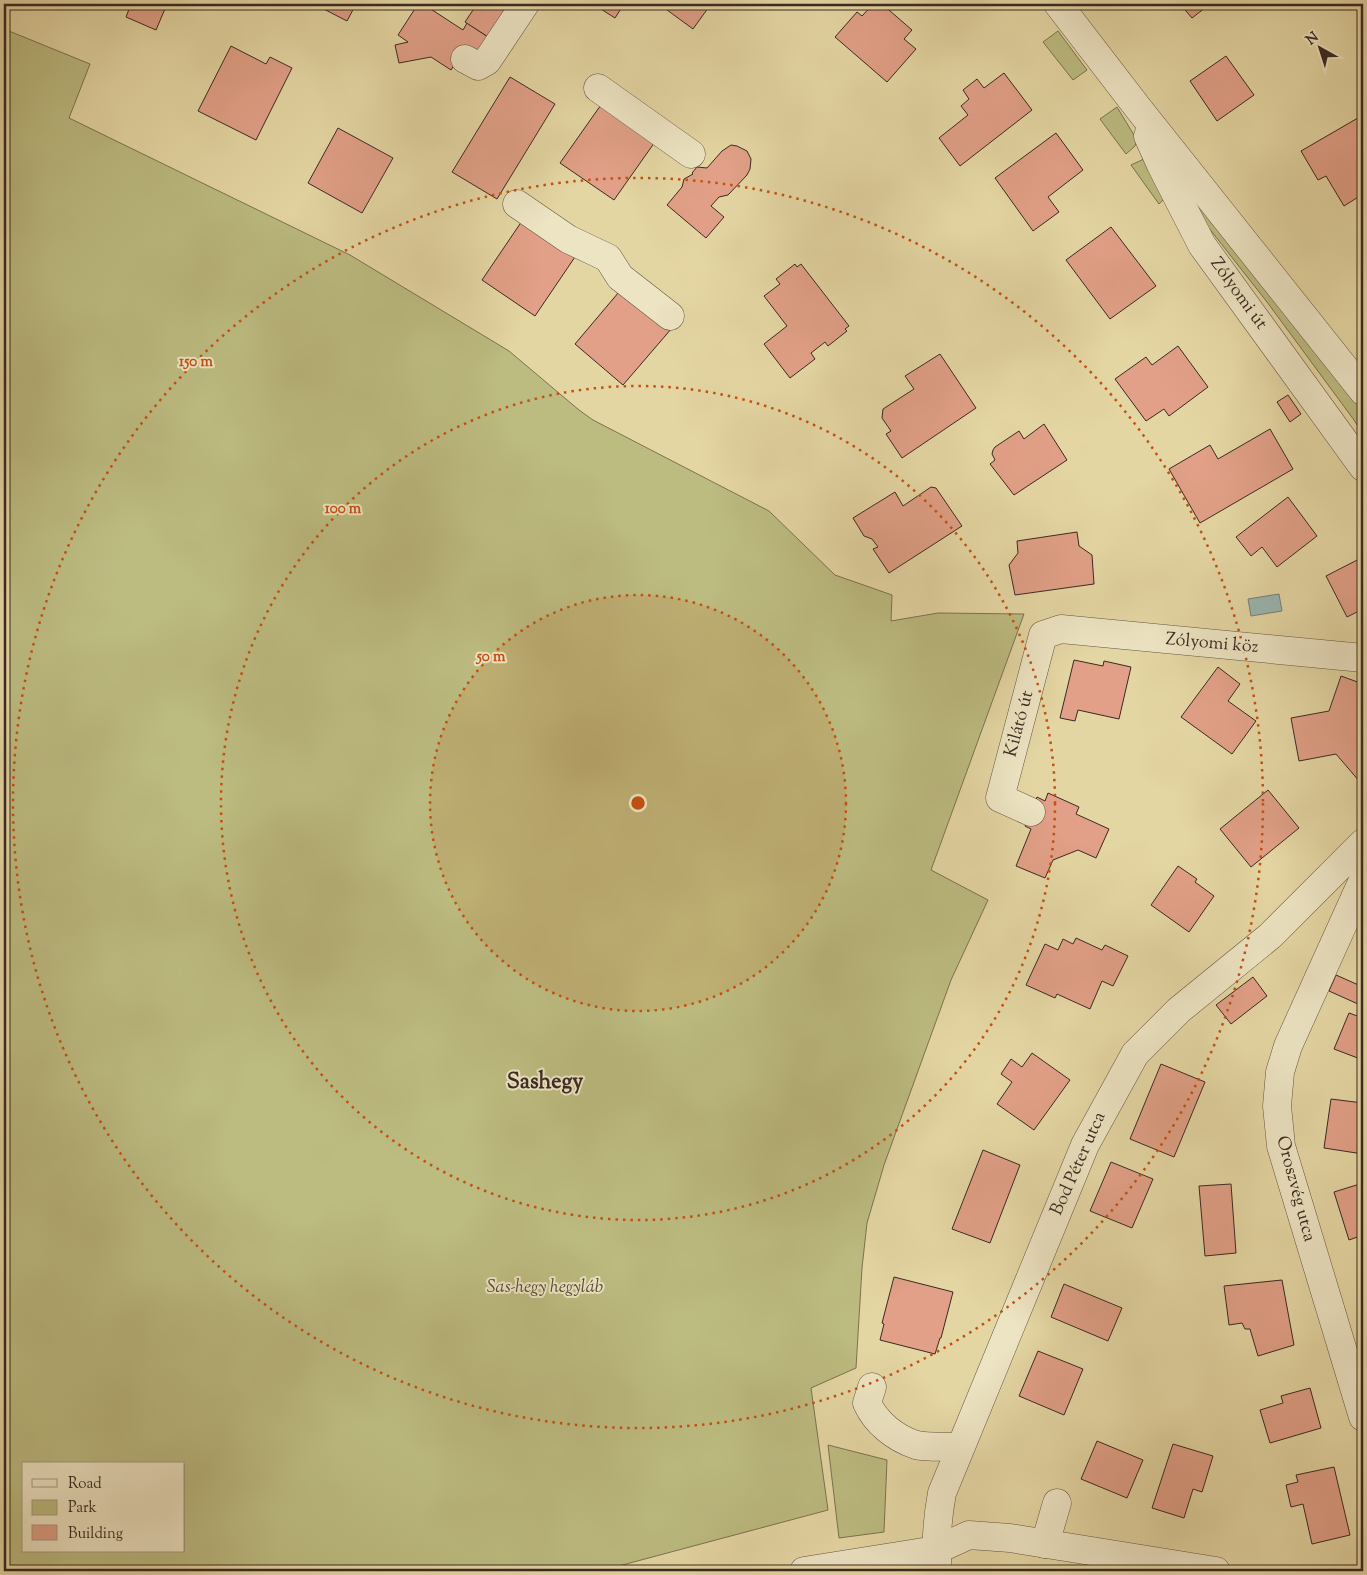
<svg xmlns="http://www.w3.org/2000/svg" width="1367" height="1575" viewBox="0 0 1367 1575" font-family="'Sorts Mill Goudy',serif">
	<style>
		.green { fill: #bcbb80; stroke: #7b7251; fill-rule: evenodd }
		.water { fill: #9bb6b2; stroke: #747e78 }
		.building { fill: #e1a087; stroke: #3a2a22 }
		.lines { fill: none; stroke-linecap: round; stroke-linejoin: round }
		.minor-casing { stroke: #645542; stroke-width: 29 }
		.minor { stroke: #ede4c3; stroke-width: 28 }
		.ring { fill: none; stroke: #c55010; stroke-width: 2.5; stroke-dasharray: 2.5 5 }
		.labels { text-anchor: middle; dominant-baseline: central; stroke-width: 4; stroke-linejoin: round; paint-order: stroke }
		.street-label { font-size: 18px; fill: #3a2a22; stroke: #ede4c3 }
		.park-label { font-size: 18px; font-style: italic; fill: #544735; stroke: #ede4c3 }
		.district-label { font-size: 22px; font-weight: bold; fill: #3a2a22; stroke: #ede4c3 }
		.centre { fill: #c55010; stroke: #ede4c3; stroke-width: 2.5 }
		.ring-label { font-size: 15px; text-anchor: middle; font-weight: bold; fill: #c55010; stroke: #ede4c3; stroke-width: 4; stroke-linejoin: round; paint-order: stroke }
	</style>
	<rect width="100%" height="100%" fill="#e4d6a3"/>
	<filter id="stains"><feTurbulence type="fractalNoise" baseFrequency=".004" numOctaves="4"/><feColorMatrix values="0 0 0 0 .2 0 0 0 0 .09 0 0 0 0 .02 0 0 0 .5 -.17"/></filter>
	<radialGradient id="worn" r=".72"><stop offset=".6" stop-color="#630" stop-opacity="0"/><stop offset="1" stop-color="#630" stop-opacity=".3"/></radialGradient>
	<g class="green">
		<path d="M4 29 90 64 69 118 350 255 509 351 579 410 593 420 769 511 835 575 892 595 891 621 938 613 1024 614 931 870 988 900 951 980 884 1165 867 1223 862 1268 856 1368 811 1388 828 1510 600 1571H4ZM24 1464H184V1551H24Z"/>
		<polygon points="1058,31 1087,70 1073,80 1043,42"/>
		<polygon points="1117,107 1137,140 1135,146 1126,154 1100,119"/>
		<polygon points="1146,158 1165,198 1159,204 1131,165"/>
		<polygon points="1182,170 1363,405 1363,435 1354,420 1267,302 1201,218"/>
		<polygon points="828,1445 887,1460 884,1532 839,1538"/>
	</g>
	<polygon class="water" points="1279,594 1282,611 1251,616 1248,599"/>
	<g class="building">
		<polygon points="131,4 167,4 156,30 126,17"/>
		<polygon points="314,4 356,4 347,21"/>
		<polygon points="418,4 423,4 463,30 467,23 488,37 476,55 465,47 451,70 431,57 399,63 395,45 408,42 398,35"/>
		<polygon points="477,4 511,4 493,40 465,22"/>
		<polygon points="593,4 624,4 615,18"/>
		<polygon points="665,4 711,4 693,29 663,7"/>
		<polygon points="873,4 882,4 912,30 904,39 916,49 887,82 835,37 857,12 862,16"/>
		<polygon points="1180,4 1210,4 1192,18"/>
		<polygon points="1363,6 1363,19 1357,10"/>
		<polygon points="231,46 266,64 270,57 292,68 256,140 198,111"/>
		<polygon points="1226,56 1254,95 1217,121 1190,81"/>
		<polygon points="1004,73 1032,110 960,166 939,138 968,115 961,106 969,99 963,90 977,79 984,88"/>
		<polygon points="510,77 555,104 497,199 452,172"/>
		<polygon points="603,102 657,139 614,200 560,163"/>
		<polygon points="1363,115 1363,194 1344,206 1326,176 1318,180 1301,151"/>
		<polygon points="338,128 393,158 362,213 308,183"/>
		<polygon points="1056,133 1083,170 1048,197 1059,212 1033,231 995,178"/>
		<polygon points="731,145 737,146 747,151 751,159 750,169 747,175 728,195 719,197 711,206 724,217 706,238 667,205 682,187 684,179 693,174 692,173 697,167 707,168 722,151"/>
		<polygon points="524,218 577,254 535,316 482,280"/>
		<polygon points="1111,227 1156,286 1110,319 1066,260"/>
		<polygon points="795,264 797,267 801,264 849,326 845,329 847,331 828,346 825,342 811,353 815,359 790,378 764,344 787,326 764,296 780,284 776,279"/>
		<polygon points="624,286 672,328 623,385 575,344"/>
		<polygon points="1178,346 1208,387 1169,416 1164,409 1146,421 1115,379 1146,357 1152,365"/>
		<polygon points="940,354 976,408 902,458 886,434 891,431 882,418 883,409 914,389 905,376"/>
		<polygon points="1288,395 1301,414 1290,422 1277,402"/>
		<polygon points="1044,424 1067,460 1014,495 990,464 995,460 992,454 993,450 995,447 1019,431 1024,439"/>
		<polygon points="1270,429 1293,469 1200,523 1169,469 1210,445 1218,459"/>
		<polygon points="931,487 936,488 962,526 889,573 873,549 878,547 872,539 864,536 853,518 895,492 903,506"/>
		<polygon points="1288,497 1317,536 1277,567 1262,547 1251,556 1236,537"/>
		<polygon points="1077,532 1079,546 1092,555 1094,584 1015,595 1009,565 1018,553 1017,541"/>
		<polygon points="1363,557 1363,609 1347,617 1326,576"/>
		<polygon points="1074,660 1103,666 1104,661 1131,667 1119,719 1078,710 1075,721 1060,718"/>
		<polygon points="1218,667 1240,684 1228,701 1256,721 1232,754 1181,717"/>
		<polygon points="1341,676 1363,684 1363,780 1360,782 1336,754 1299,761 1291,718 1329,711"/>
		<polygon points="1268,790 1299,828 1251,867 1220,829"/>
		<polygon points="1048,793 1079,807 1076,814 1109,829 1096,858 1078,850 1053,860 1045,878 1016,866 1031,829 1025,826 1037,797 1045,801"/>
		<polygon points="1178,866 1197,879 1195,882 1214,896 1189,932 1151,905"/>
		<polygon points="1076,938 1102,950 1105,945 1128,956 1113,986 1102,981 1090,1009 1057,994 1055,998 1026,985 1045,944 1058,950 1063,939 1073,944"/>
		<polygon points="1336,975 1363,987 1363,994 1358,1004 1329,991"/>
		<polygon points="1253,977 1267,996 1231,1024 1216,1005"/>
		<polygon points="1349,1013 1363,1018 1363,1060 1334,1049"/>
		<polygon points="1032,1053 1070,1080 1034,1130 997,1104 1012,1082 1001,1074 1011,1059 1022,1067"/>
		<polygon points="1161,1064 1205,1082 1174,1157 1130,1139"/>
		<polygon points="1331,1099 1363,1103 1363,1154 1324,1148"/>
		<polygon points="983,1150 1020,1165 990,1243 952,1229"/>
		<polygon points="1111,1162 1153,1179 1132,1228 1090,1211"/>
		<polygon points="1363,1183 1363,1235 1349,1240 1334,1192"/>
		<polygon points="1231,1184 1236,1253 1205,1256 1199,1186"/>
		<polygon points="894,1277 953,1292 941,1338 940,1338 935,1354 880,1340 884,1324 882,1323"/>
		<polygon points="1282,1280 1294,1345 1258,1356 1250,1329 1245,1329 1242,1323 1229,1325 1224,1286"/>
		<polygon points="1064,1284 1122,1308 1108,1341 1051,1317"/>
		<polygon points="1038,1351 1083,1369 1064,1415 1019,1396"/>
		<polygon points="1310,1388 1321,1428 1270,1443 1260,1410 1283,1403 1281,1396"/>
		<polygon points="1097,1441 1143,1460 1127,1498 1081,1479"/>
		<polygon points="1173,1444 1213,1456 1202,1492 1193,1489 1184,1518 1152,1508"/>
		<polygon points="1334,1467 1350,1535 1312,1544 1303,1504 1291,1507 1286,1485 1298,1482 1296,1475"/>
		<polygon points="999,1569 1015,1570 1015,1571 999,1571"/>
	</g>
	<g class="lines">
		<defs>
			<g id="minor">
				<polyline points="1058,4 1138,108 1363,391"/>
				<polyline points="465,59 478,66 487,61 525,4"/>
				<polyline points="598,88 691,154"/>
				<polyline points="1148,136 1161,165 1202,245 1363,467"/>
				<polyline points="517,204 568,239 608,258 620,277 670,316"/>
				<polyline points="1031,812 1000,798 1043,635 1061,629 1363,658"/>
				<polyline points="1363,880 1288,1046 1280,1072 1277,1106 1281,1146 1363,1417"/>
				<path d="M872 1387 867 1403C876 1423 895 1438 916 1445 929 1448 947 1446 960 1447"/>
				<polyline points="1045,1544 1057,1503"/>
				<polyline points="804,1571 936,1550 969,1535 1010,1538 1216,1571"/>
				<path d="M938 1571C935 1544 937 1520 942 1493L1085 1145 1135 1054 1179 1010 1270 936 1363 843"/>
			</g>
		</defs>
		<use href="#minor" class="minor-casing"/>
		<use href="#minor" class="minor"/>
	</g>
	<circle cx="638" cy="803" r="208" fill="#c55010" fill-opacity=".12"/>
	<g class="ring">
		<circle cx="638" cy="803" r="208"/>
		<circle cx="638" cy="803" r="417"/>
		<circle cx="638" cy="803" r="625"/>
	</g>
	<g class="labels">
		<g class="street-label">
			<text transform="translate(1238 294) rotate(54)">Zólyomi út</text>
			<text transform="translate(1212 644) rotate(5)">Zólyomi köz</text>
			<text transform="translate(1020 724) rotate(-75)">Kilátó út</text>
			<text transform="translate(1079 1164) rotate(-66)">Bod Péter utca</text>
			<text transform="translate(1295 1189) rotate(75)">Oroszvég utca</text>
		</g>
		<g class="park-label">
			<text x="545" y="1288">Sas-hegy hegyláb</text>
		</g>
		<g class="district-label">
			<text x="545" y="1083">Sashegy</text>
		</g>
	</g>
	<circle cx="638" cy="803" r="8" class="centre"/>
	<g class="ring-label">
		<text x="196" y="366">150 m</text>
		<text x="343" y="513">100 m</text>
		<text x="491" y="661">50 m</text>
	</g>
	<rect width="1367" height="1575" fill="none" stroke="#e4d6a3" stroke-width="20"/>
	<rect x="5" y="5" width="1357" height="1565" fill="none" stroke="#3a2a22" stroke-width="2.5"/>
	<rect x="10" y="10" width="1347" height="1555" fill="none" stroke="#3a2a22"/>
	<rect x="22" y="1462" width="162" height="90" fill="#ede4c3" stroke="#a59a83"/>
	<rect x="32" y="1479" width="25" height="8" fill="#ede4c3" stroke="#a59a83"/>
	<text x="68" y="1488" font-size="15" fill="#3a2a22">Road</text>
	<rect x="32" y="1500" width="25" height="15" fill="#bcbb80" stroke="#a59a83"/>
	<text x="68" y="1512" font-size="15" fill="#3a2a22">Park</text>
	<rect x="32" y="1525" width="25" height="15" fill="#e1a087" stroke="#a59a83"/>
	<text x="68" y="1538" font-size="15" fill="#3a2a22">Building</text>
	<g transform="translate(1320 48) rotate(321)" stroke="#ede4c3" stroke-width="4" paint-order="stroke">
	<path d="M0-4L9 19L0 12L-9 19Z" fill="#3a2a22"/>
	<text y="-8" font-size="14" font-weight="bold" text-anchor="middle" fill="#3a2a22">N</text>
	</g>
	<rect width="100%" height="100%" filter="url(#stains)"/>
	<rect width="100%" height="100%" fill="url(#worn)"/>
</svg>
